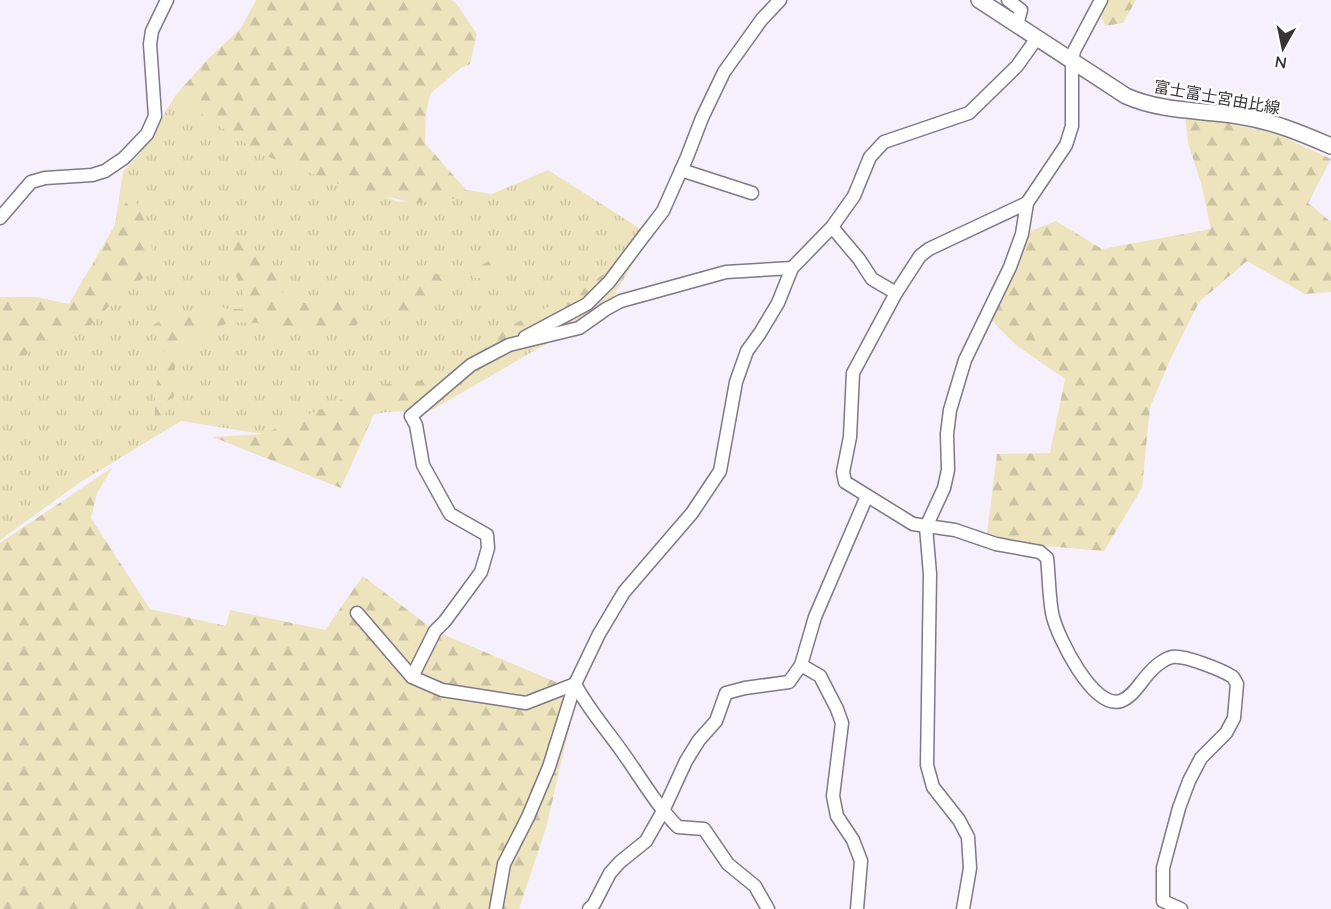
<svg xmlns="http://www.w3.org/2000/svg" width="1331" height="909" viewBox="0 0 1331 909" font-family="Quicksand,'Noto Sans JP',sans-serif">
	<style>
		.grass { fill: url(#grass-tufts) }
		.forest { fill: url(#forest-firs) }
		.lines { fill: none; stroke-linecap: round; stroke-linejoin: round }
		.minor-casing { stroke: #7e7984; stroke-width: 15 }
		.major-casing { stroke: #7e7984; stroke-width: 18 }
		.minor { stroke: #fff; stroke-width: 12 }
		.major { stroke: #fff; stroke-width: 15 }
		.labels { text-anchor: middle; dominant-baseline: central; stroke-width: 4.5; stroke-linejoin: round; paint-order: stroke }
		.street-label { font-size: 16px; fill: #363439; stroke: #fff }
	</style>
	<defs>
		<pattern id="grass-tufts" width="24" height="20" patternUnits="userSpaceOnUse" patternTransform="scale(1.5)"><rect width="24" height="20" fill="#ede3bd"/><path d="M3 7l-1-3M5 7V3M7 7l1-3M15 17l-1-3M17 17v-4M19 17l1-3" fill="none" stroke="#ccc3a3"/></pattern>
		<pattern id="forest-firs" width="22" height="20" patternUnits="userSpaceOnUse" patternTransform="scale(1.5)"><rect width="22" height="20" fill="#ede3bd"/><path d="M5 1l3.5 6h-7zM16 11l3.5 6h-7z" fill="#ccc3a3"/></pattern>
	</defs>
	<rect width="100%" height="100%" fill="#f6f0fd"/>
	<polygon class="grass" points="175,96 247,135 398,202 492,194 548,170 650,235 606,309 432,410 387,412 263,434 181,421 82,481 0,540 0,297 69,304 115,225 123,172 141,152"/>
	<g class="forest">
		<polygon points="256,0 451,0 456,3 477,34 470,64 461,68 431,93 426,112 425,143 466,190 492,194 417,203 357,191 261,154 175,96 207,60 241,28"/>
		<polygon points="1107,0 1136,0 1123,23 1105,26 1100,12"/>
		<polygon points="1185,115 1275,133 1331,159 1308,203 1331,222 1331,292 1305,294 1247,261 1199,302 1170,360 1150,407 1142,488 1104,551 986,541 997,454 1050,453 1065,379 1016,345 992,321 1031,231 1056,221 1102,249 1211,229 1201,183 1188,143"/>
		<path d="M131 191C142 217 166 255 142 279 137 284 127 285 120 287L110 305 86 330 48 339 17 361 0 362V297H36L69 304 85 287Z"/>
		<path d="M232 235 280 275 283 299 310 304 328 296 351 304 361 319 350 333 320 330 302 332 256 323 230 322 221 326 205 328 189 346 177 354C173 369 176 382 174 397L166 402 165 425H155C155 412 154 396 157 382 163 356 173 349 153 325L169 317 215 311 214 304 228 309H248C243 286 226 262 228 239Z"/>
		<polygon points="500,253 507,269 494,278 474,278 467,270 484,264"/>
		<polygon points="617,263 621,271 604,300 475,371 411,416 381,398 341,488 213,437 263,434 335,403 367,386 433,380 502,330 584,289"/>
		<polygon points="428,271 448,278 448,293 403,325 391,323 385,314 386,305 409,292 413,276"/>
		<polygon points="26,428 23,438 0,454 0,437 8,432"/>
		<polygon points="113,467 97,493 91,518 150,609 226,626 230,610 325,630 363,576 435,631 563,685 576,699 546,828 519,909 0,909 0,543"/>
	</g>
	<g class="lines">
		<defs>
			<g id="minor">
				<polyline points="1008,0 1021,10 1017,25"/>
				<polyline points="681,170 752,193"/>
				<path d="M1027 203 929 249 920 256 896 293 853 373 850 437 843 472 845 482 913 524 955 530 996 544 1040 552 1047 558C1049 574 1049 602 1053 617 1058 637 1093 710 1121 701 1134 696 1141 681 1150 672 1155 666 1164 659 1172 657 1185 655 1222 670 1233 677L1237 684 1234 718 1226 733 1201 758 1189 781 1179 808 1163 868V901L1181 909"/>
				<polyline points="0,218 31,182 45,178 92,175 105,171 124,158 147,134 155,116 150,44 152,31 167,0"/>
				<polyline points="832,227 859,259 872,279 896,293"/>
				<polyline points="525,337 587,304 609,282 643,237 663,211 687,157 702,118 724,72 762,19 780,0"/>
				<polyline points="357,613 412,677 442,690 526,703 575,684"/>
				<polyline points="801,665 820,676 837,709 842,723 833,796 837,816 853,840 861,861 857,909"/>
				<polyline points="412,677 435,631 445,621 481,572 488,548 487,535 450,514 423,465 416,425 411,416 471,365 509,345 579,328 606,309 621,301 726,272 792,268"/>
				<path d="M575 684C588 709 607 730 623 753 641 778 656 805 678 827L704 829 728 864 755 886 768 909"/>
				<polyline points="496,909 504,864 528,817 549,767 575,684 599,634 624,592 692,513 720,471 736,382 747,351 760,333 778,303 792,268 832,227 854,196 870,157 884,142 969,113 1017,66 1037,38"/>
				<polyline points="589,909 594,904 610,873 620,862 646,841 663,811 686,761 699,740 716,721 726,693 745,688 789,682 801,665 815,617 867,496"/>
				<polyline points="963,909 970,868 968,837 959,820 933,787 927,765 930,574 926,527 944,488 948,470 947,434 950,410 965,360 1010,267 1022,234 1027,203 1066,145 1072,126 1072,61 1074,51 1101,0"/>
			</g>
			<path id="major" d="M979 0 1126 96C1162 112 1202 110 1239 116 1272 121 1301 133 1331 146"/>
		</defs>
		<use href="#minor" class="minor-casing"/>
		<use href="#major" class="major-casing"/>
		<use href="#minor" class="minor"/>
		<use href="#major" class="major"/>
	</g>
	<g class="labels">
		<g class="street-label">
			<text transform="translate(1217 97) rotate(10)">富士富士宮由比線</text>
		</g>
	</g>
	<g transform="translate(1283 48) rotate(189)" stroke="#ffffff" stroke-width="4.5" paint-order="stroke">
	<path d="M0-4.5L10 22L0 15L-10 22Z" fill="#363439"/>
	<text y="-9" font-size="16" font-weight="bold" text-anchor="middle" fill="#363439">N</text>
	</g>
</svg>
